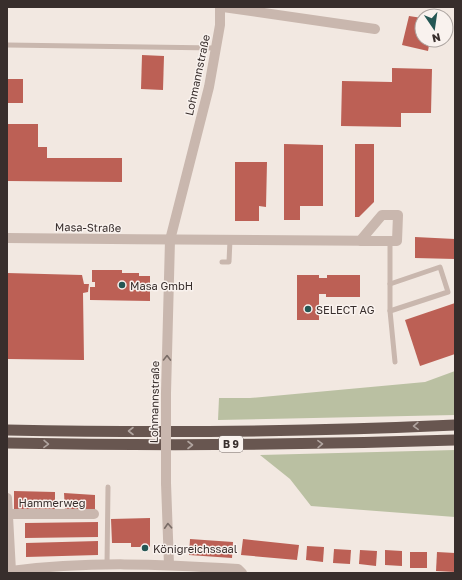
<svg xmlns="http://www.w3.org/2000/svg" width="462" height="580" viewBox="0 0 462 580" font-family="'Golos Text',sans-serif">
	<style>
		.green { fill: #bac0a2 }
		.building { fill: #bc6055 }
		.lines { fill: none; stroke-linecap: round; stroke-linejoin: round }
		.service { stroke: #c9b7ae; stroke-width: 5 }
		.minor { stroke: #c9b7ae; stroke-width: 10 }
		.trunk { stroke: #685650; stroke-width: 11 }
		.minor-bridge { stroke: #c9b7ae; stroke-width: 10 }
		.oneway { stroke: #796c66 }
		.oneway2 { stroke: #b0a49f }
		.poi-dot { fill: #245754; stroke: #f9f2ee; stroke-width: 1.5 }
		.labels { text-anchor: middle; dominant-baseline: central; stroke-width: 3; stroke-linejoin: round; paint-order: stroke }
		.shield { fill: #f9f2ee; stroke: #726966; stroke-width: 1 }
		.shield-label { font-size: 10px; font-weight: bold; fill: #382e2c }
		.street-label { font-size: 11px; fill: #382e2c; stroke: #f9f2ee }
		.poi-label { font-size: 11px; fill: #382e2c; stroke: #f9f2ee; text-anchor: start }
	</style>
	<rect width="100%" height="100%" fill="#f2e8e1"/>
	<g class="green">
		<polygon points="455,371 455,415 218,420 219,398 250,398 425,382"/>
		<polygon points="455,450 455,517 311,506 290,479 260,455"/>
	</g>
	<g class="building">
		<polygon points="409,16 422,18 422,40 430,40 428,51 402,45"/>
		<polygon points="142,55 164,56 163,90 141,89"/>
		<polygon points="392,68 432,69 431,113 401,113 401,127 341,126 342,81 392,82"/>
		<rect x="7" y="79" width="16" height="24"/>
		<polygon points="7,124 38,124 38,147 47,147 47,158 122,158 122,182 7,181"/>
		<polygon points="284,144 323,145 323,206 300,206 300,220 284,220"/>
		<polygon points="355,144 374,144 374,202 359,217 355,217"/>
		<polygon points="235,162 267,162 266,207 259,206 259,221 235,221"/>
		<polygon points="415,237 455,239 455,259 415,258"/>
		<polygon points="92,270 122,270 122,273 139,273 139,276 150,276 150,301 90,300 90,287 95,287 95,282 92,282"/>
		<polygon points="7,273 82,275 84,284 89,284 88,292 83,293 84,360 7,359"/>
		<polygon points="297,275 319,275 319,278 327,278 327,275 360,275 360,297 326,297 326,294 319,294 319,320 297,320"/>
		<polygon points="455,303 455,354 420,366 405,320"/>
		<polygon points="14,491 55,492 55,511 14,511"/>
		<polygon points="64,493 95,495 95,511 65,511"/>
		<polygon points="150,518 150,547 131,547 131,543 112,543 111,519"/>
		<polygon points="98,522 98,537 25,538 25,523"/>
		<polygon points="190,539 233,542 232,558 189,555"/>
		<polygon points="243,539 299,545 297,560 241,555"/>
		<polygon points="98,541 98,555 26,557 26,543"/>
		<polygon points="307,546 324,547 323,562 306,560"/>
		<polygon points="334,549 351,550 350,564 333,563"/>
		<polygon points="360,550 377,551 376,566 359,564"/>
		<polygon points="385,550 402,551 402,566 385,565"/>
		<rect x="410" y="552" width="17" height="16"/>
		<polygon points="437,552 455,553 455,572 436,571"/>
	</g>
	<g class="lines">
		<g class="service">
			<polyline points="7,45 216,48"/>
			<polyline points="390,241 390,311 395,362"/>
			<polyline points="222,262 229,262 230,240"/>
			<polyline points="390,284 440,267 448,292 390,311"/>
			<polyline points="107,565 108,487"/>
		</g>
		<g class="minor">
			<polyline points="223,7 375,29"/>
			<path d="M7 238C137 239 267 241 397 241L398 215H382L360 241"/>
			<polyline points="166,393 170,240 209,87 220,25 220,7"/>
			<polyline points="166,483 169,565"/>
			<polyline points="7,498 11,571"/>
			<polyline points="9,514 94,514"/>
			<path d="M8 573 11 571C86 561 162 564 238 569L242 573"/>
		</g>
		<g class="trunk">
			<path d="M7 430C156 433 306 432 455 425"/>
			<path d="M7 443C156 446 306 445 455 440"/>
		</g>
		<polyline class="minor-bridge" points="166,483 166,393"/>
	</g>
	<defs><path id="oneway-chevron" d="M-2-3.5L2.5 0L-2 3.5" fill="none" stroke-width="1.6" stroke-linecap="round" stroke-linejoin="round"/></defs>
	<g class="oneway">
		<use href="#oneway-chevron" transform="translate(167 358) rotate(-89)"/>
		<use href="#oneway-chevron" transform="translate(168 526) rotate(-93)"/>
	</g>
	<g class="oneway2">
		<use href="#oneway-chevron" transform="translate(416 426) rotate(178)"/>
		<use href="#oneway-chevron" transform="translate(131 431) rotate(180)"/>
		<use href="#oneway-chevron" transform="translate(46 444) rotate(1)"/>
		<use href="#oneway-chevron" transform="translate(320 444) rotate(-1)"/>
		<use href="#oneway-chevron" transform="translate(190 445)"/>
	</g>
	<g class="poi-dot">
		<circle cx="122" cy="285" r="4"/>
		<circle cx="308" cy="309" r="4"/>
		<circle cx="145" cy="548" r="4"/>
	</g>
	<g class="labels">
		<rect class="shield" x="219" y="436" width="24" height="16" rx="3"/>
		<g class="shield-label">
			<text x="231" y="444">B 9</text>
		</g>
		<g class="street-label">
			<text transform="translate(197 75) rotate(-78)">Lohmannstraße</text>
			<text transform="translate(88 227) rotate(1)">Masa-Straße</text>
			<text transform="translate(154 402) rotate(-89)">Lohmannstraße</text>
			<text x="52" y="502">Hammerweg</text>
		</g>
		<g class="poi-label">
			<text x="130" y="285">Masa GmbH</text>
			<text x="316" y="309">SELECT AG</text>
			<text x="153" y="548">Königreichssaal</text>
		</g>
	</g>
	<rect width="462" height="580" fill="none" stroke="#382e2c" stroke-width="16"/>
	<g transform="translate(434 28) rotate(167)"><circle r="19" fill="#f9f2ee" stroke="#aca4a0"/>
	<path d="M0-3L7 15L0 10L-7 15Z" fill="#245754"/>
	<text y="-6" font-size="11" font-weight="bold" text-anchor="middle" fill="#382e2c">N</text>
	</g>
</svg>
